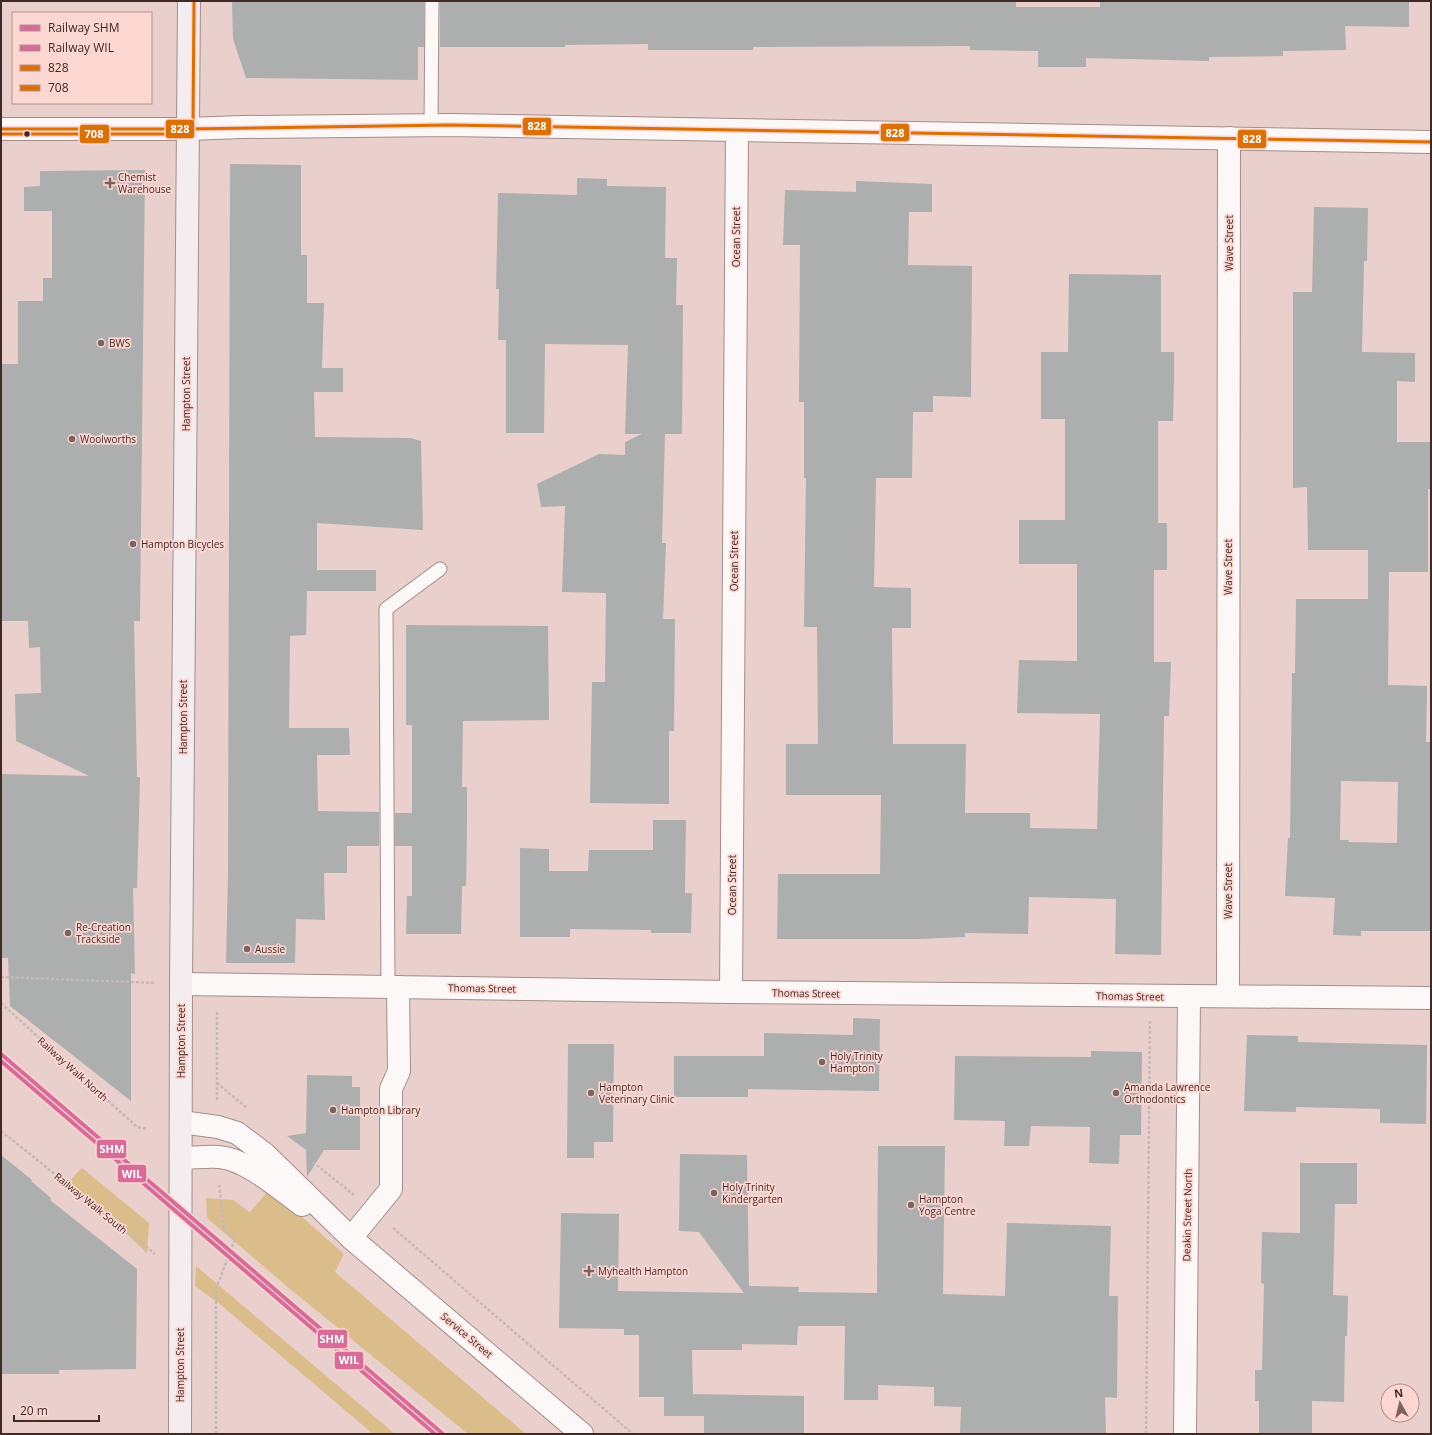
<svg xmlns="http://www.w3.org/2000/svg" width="1432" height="1435" viewBox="0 0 1432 1435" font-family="'Open Sans',sans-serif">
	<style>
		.green { fill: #dbbc8b }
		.building { fill: #adaeae; fill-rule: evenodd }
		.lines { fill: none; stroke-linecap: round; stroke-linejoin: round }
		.service-casing { stroke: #a28d8a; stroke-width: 15 }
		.minor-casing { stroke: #a28d8a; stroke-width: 24 }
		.secondary-casing { stroke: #a28d8a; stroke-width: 24 }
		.path { stroke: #c4b9b8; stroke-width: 2.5; stroke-dasharray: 3 2; stroke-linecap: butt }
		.service { stroke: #fcf8f7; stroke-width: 13 }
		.minor { stroke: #fcf8f7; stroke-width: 22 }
		.secondary { stroke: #f4edf0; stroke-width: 22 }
		.bus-1-casing { stroke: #fcd6d1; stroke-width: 6 }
		.bus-2-casing { stroke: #fcd6d1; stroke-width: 6 }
		.bus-1 { stroke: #d97008; stroke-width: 3 }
		.bus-2 { stroke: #d97008; stroke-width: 3 }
		.rail-1-casing { stroke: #fcd6d1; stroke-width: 7 }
		.rail-2-casing { stroke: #fcd6d1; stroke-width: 7 }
		.rail-1 { stroke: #d76c9a; stroke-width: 4 }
		.rail-2 { stroke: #d76c9a; stroke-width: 4 }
		.bus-dot { fill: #412926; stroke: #fcd6d1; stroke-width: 1.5 }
		.poi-dot { fill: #7c6360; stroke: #fcd6d1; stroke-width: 1.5 }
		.labels { text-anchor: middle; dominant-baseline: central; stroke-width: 3.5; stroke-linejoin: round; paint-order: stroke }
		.poi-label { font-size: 10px; fill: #412926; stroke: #fcd6d1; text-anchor: start }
		.street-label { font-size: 10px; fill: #412926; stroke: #fcd6d1 }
		.line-badge { stroke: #fcd6d1; stroke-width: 1.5 }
		.badge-label { font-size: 11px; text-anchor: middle; font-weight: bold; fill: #fff }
	</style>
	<rect width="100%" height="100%" fill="#ead0cc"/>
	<g class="green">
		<polygon points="82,1168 149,1223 147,1253 69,1181"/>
		<polygon points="270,1189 344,1254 335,1272 526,1434 468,1434 290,1289 207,1218 206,1198 233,1200 250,1212"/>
		<polygon points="196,1266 395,1434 373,1434 221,1305 195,1286"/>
	</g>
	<g class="building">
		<polygon points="232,1 424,1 424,47 418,47 418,80 246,78 233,39"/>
		<polygon points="440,1 1016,1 1016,7 1100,7 1100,1 1409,1 1409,27 1345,26 1346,50 1283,51 1283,56 1209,57 1209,61 1086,58 1086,67 1038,67 1038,51 970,50 970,46 753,47 753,50 648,50 648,44 565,45 565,47 440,47"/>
		<polygon points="230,164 301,165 301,255 307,255 307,303 324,303 322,368 343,368 343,392 314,392 315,437 410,438 421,441 423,530 317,523 317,570 376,570 376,591 307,591 306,635 290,636 289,728 349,728 350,755 317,755 318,811 379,812 379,846 347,846 347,873 324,873 325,920 296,919 295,963 226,963 228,873"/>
		<polygon points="145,170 140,621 134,621 137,777 140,777 137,888 133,888 135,974 131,973 131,1101 10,1006 8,958 1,958 1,774 89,776 16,741 15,694 41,693 40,647 29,648 28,621 1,621 1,364 18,364 18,301 43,301 43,278 52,278 52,211 24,211 24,187 40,186 40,171"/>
		<polygon points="577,178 607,179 607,186 666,187 665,258 677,258 676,305 683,305 682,434 665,434 662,543 666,543 663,619 675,619 674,731 669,731 669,804 590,803 592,682 605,682 606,593 562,592 565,506 541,507 537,484 599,454 625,455 625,442 642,434 625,434 628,345 545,344 544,433 506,433 506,340 498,340 499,289 496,289 498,193 577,195"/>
		<polygon points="856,181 932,184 932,212 909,212 908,265 972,266 971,397 933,396 933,412 913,412 912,478 876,478 874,587 911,588 911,628 892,628 893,744 966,744 965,813 1030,813 1030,828 1097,829 1100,714 1017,713 1019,660 1077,661 1077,564 1019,564 1019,520 1065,520 1065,419 1041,419 1041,352 1068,352 1069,274 1161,275 1161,352 1174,352 1174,381 1173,421 1158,421 1158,523 1167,523 1167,570 1154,570 1154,662 1171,662 1169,716 1164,716 1161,955 1115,954 1116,899 1029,897 1028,934 965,933 965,937 918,939 777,939 778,874 880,874 881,795 786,795 786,744 818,744 817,627 804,627 806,478 804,478 804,402 799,402 800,245 783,245 785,190 856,192"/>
		<path d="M1314 207 1368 208 1367 261H1364L1362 352 1415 353V382L1397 381V442H1431V489H1428V572H1389L1388 685 1427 686 1426 742H1431V931H1361V936L1333 935 1335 898 1285 896 1288 838H1290L1292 673H1295L1296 599H1368V550H1308L1307 487 1293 488V292H1312ZM1341 781 1398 782 1397 843 1348 842 1349 840H1340Z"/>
		<polygon points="406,625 548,626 549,720 463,721 462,787 467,787 467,827 466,886 462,886 461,934 406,934 407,896 412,896 412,846 395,846 395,813 412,813 412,725 406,725"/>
		<polygon points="653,820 686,820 685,893 692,893 691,933 651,933 651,930 570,929 570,937 520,937 520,848 549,849 549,871 588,871 589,850 653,850"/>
		<polygon points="853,1018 880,1019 879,1091 748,1089 748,1097 674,1097 674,1056 764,1056 764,1033 853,1035"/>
		<polygon points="1247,1035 1298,1036 1298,1042 1427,1045 1426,1124 1380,1123 1380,1109 1296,1107 1296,1112 1244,1111"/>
		<polygon points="568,1044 614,1044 613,1142 594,1142 594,1158 567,1158"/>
		<polygon points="1091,1051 1142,1052 1141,1135 1120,1135 1119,1164 1089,1163 1090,1127 1031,1126 1029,1146 1004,1146 1005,1121 954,1120 955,1056 1091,1057"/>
		<polygon points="307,1075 352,1076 352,1087 360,1087 360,1150 324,1150 307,1177 306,1150 287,1136 306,1133"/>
		<polygon points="878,1146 945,1146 943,1294 1005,1296 1007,1223 1111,1226 1109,1296 1118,1296 1117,1398 1105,1397 1106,1434 960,1434 961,1407 934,1406 934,1387 878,1385 878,1400 844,1400 845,1326 798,1326 797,1345 742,1344 742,1350 692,1350 693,1394 804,1396 804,1434 704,1434 704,1416 664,1416 664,1397 639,1397 639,1335 624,1335 624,1329 559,1328 561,1213 619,1214 618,1291 744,1293 699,1232 679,1231 680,1154 747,1155 749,1286 799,1287 798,1292 877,1293"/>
		<polygon points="1,1155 32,1180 31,1181 51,1198 50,1200 137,1269 136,1369 59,1370 59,1374 1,1374"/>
		<polygon points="1300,1163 1357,1163 1357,1204 1335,1204 1333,1295 1348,1296 1347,1336 1345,1336 1344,1402 1312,1401 1312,1434 1259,1434 1259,1401 1255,1401 1255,1370 1262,1370 1264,1284 1261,1283 1262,1232 1300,1233"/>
	</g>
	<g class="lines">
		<defs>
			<g id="service">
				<polyline points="431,125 432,1"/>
				<polyline points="388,987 386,609 440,569"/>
			</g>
			<g id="minor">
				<polyline points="1,129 188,129 242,127 449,125 1431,142"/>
				<polyline points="181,984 731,992 1431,998"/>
				<polyline points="731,992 737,130"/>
				<polyline points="1228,996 1229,138"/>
				<polyline points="181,1122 218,1127 237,1133 265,1154 351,1238 582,1434"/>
				<path d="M181 1158C193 1158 207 1156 219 1157 246 1159 280 1189 302 1205"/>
				<polyline points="351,1238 391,1189 391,1089 399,1071 398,987"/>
				<polyline points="1185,1434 1189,997"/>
			</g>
			<polyline id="secondary" points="180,1434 181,984 189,1"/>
		</defs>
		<use href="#service" class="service-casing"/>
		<use href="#minor" class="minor-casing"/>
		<use href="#secondary" class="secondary-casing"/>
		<g class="path">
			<polyline points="1,977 156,983"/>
			<polyline points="1,1003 137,1127 148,1129"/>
			<polyline points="217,1083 247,1108"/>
			<polyline points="217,1100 217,1012 219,1012"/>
			<polyline points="1,1131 155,1254"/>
			<polyline points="313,1162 354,1195"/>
			<polyline points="393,1228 633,1434"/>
			<polyline points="216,1434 216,1289 235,1239 224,1230 219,1183"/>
			<polyline points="1146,1434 1150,1021"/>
		</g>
		<use href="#service" class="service"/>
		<use href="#minor" class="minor"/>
		<use href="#secondary" class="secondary"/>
		<defs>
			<polyline id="bus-1" points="1,129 188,129 449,125 1431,142"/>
			<g id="bus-2">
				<polyline points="193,129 194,1"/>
				<polyline points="1,134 188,134"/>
			</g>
		</defs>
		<use href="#bus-1" class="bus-1-casing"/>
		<use href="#bus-2" class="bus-2-casing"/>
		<use href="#bus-1" class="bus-1"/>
		<use href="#bus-2" class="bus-2"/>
		<defs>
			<polyline id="rail-1" points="1,1054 443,1434"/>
			<polyline id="rail-2" points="1,1061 435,1434"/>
		</defs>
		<use href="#rail-1" class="rail-1-casing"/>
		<use href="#rail-2" class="rail-2-casing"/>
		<use href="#rail-1" class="rail-1"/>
		<use href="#rail-2" class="rail-2"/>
	</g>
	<circle class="bus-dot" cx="27" cy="134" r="3.5"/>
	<g class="poi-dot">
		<path d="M108 177h4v4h4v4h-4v4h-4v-4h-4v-4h4z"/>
		<circle cx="101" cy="343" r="4"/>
		<circle cx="72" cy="439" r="4"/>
		<circle cx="133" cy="544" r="4"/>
		<circle cx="68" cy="933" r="4"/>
		<circle cx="247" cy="949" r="4"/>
		<circle cx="822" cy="1062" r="4"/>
		<circle cx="591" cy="1093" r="4"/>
		<circle cx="1116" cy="1093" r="4"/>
		<circle cx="333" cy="1110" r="4"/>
		<circle cx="714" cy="1193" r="4"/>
		<circle cx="911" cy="1205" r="4"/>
		<path d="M587 1265h4v4h4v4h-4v4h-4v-4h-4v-4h4z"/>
	</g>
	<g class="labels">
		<g class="poi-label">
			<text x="118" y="177">Chemist<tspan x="118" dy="12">Warehouse</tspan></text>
			<text x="109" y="343">BWS</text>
			<text x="80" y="439">Woolworths</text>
			<text x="141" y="544">Hampton Bicycles</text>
			<text x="76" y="927">Re-Creation<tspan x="76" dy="12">Trackside</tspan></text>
			<text x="255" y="949">Aussie</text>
			<text x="830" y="1056">Holy Trinity<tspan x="830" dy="12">Hampton</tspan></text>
			<text x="599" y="1087">Hampton<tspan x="599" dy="12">Veterinary Clinic</tspan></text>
			<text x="1124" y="1087">Amanda Lawrence<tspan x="1124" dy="12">Orthodontics</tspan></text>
			<text x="341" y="1110">Hampton Library</text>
			<text x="722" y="1187">Holy Trinity<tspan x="722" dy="12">Kindergarten</tspan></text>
			<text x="919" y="1199">Hampton<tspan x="919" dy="12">Yoga Centre</tspan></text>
			<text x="598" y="1271">Myhealth Hampton</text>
		</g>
		<g class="street-label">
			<text transform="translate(736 237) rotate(-90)">Ocean Street</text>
			<text transform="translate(1229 243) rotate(-90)">Wave Street</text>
			<text transform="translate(186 394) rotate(-90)">Hampton Street</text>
			<text transform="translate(734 561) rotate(-90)">Ocean Street</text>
			<text transform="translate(1228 567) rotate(-90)">Wave Street</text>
			<text transform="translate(183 717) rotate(-90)">Hampton Street</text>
			<text transform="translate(732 885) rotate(-90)">Ocean Street</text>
			<text transform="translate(1228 891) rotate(-90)">Wave Street</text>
			<text transform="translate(482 988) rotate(1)">Thomas Street</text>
			<text transform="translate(806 993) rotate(1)">Thomas Street</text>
			<text transform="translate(1130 996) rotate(1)">Thomas Street</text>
			<text transform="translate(181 1041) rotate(-90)">Hampton Street</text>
			<text transform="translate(73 1069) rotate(42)">Railway Walk North</text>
			<text transform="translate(91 1203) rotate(39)">Railway Walk South</text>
			<text transform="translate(1187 1215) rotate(-89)">Deakin Street North</text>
			<text transform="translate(467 1335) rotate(40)">Service Street</text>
			<text transform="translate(180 1365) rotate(-90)">Hampton Street</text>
		</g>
	</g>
	<g class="line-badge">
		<rect x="522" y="117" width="30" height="19" rx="4" fill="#d97008"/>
		<rect x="165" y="119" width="30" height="20" rx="4" fill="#d97008"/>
		<rect x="880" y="123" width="30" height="19" rx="4" fill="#d97008"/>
		<rect x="79" y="124" width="31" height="20" rx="4" fill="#d97008"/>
		<rect x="1237" y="129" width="30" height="20" rx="4" fill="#d97008"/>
		<rect x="96" y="1139" width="31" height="20" rx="4" fill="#d76c9a"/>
		<rect x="117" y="1164" width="30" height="19" rx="4" fill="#d76c9a"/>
		<rect x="317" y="1329" width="31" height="20" rx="4" fill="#d76c9a"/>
		<rect x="334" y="1351" width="30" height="19" rx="4" fill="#d76c9a"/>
	</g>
	<g class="badge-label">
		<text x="537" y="130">828</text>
		<text x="180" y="133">828</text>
		<text x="895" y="137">828</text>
		<text x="94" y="138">708</text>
		<text x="1252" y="143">828</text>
		<text x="112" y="1153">SHM</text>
		<text x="132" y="1178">WIL</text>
		<text x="332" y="1343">SHM</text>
		<text x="349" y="1364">WIL</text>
	</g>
	<rect width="1432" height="1435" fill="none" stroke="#412926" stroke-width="4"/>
	<rect x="12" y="12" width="140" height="92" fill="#fcd6d1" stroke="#b1918d"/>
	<rect x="20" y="25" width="20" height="6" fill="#d76c9a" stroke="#b1918d"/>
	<text x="48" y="32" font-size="12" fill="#412926">Railway SHM</text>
	<rect x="20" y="45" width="20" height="6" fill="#d76c9a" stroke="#b1918d"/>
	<text x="48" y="52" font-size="12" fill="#412926">Railway WIL</text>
	<rect x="20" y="65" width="20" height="6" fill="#d97008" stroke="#b1918d"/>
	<text x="48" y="72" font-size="12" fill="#412926">828</text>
	<rect x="20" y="85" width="20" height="6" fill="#d97008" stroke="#b1918d"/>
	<text x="48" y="92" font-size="12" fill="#412926">708</text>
	<g transform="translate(1400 1403) rotate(352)"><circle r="19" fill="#fcd6d1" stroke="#b1918d"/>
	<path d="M0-3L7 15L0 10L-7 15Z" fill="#7c6360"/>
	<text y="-6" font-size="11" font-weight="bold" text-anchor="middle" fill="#412926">N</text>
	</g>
	<path d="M14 1415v6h85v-6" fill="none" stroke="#412926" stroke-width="2"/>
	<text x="20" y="1415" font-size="12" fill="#412926" stroke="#fcd6d1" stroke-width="3" paint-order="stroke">20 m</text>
</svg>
